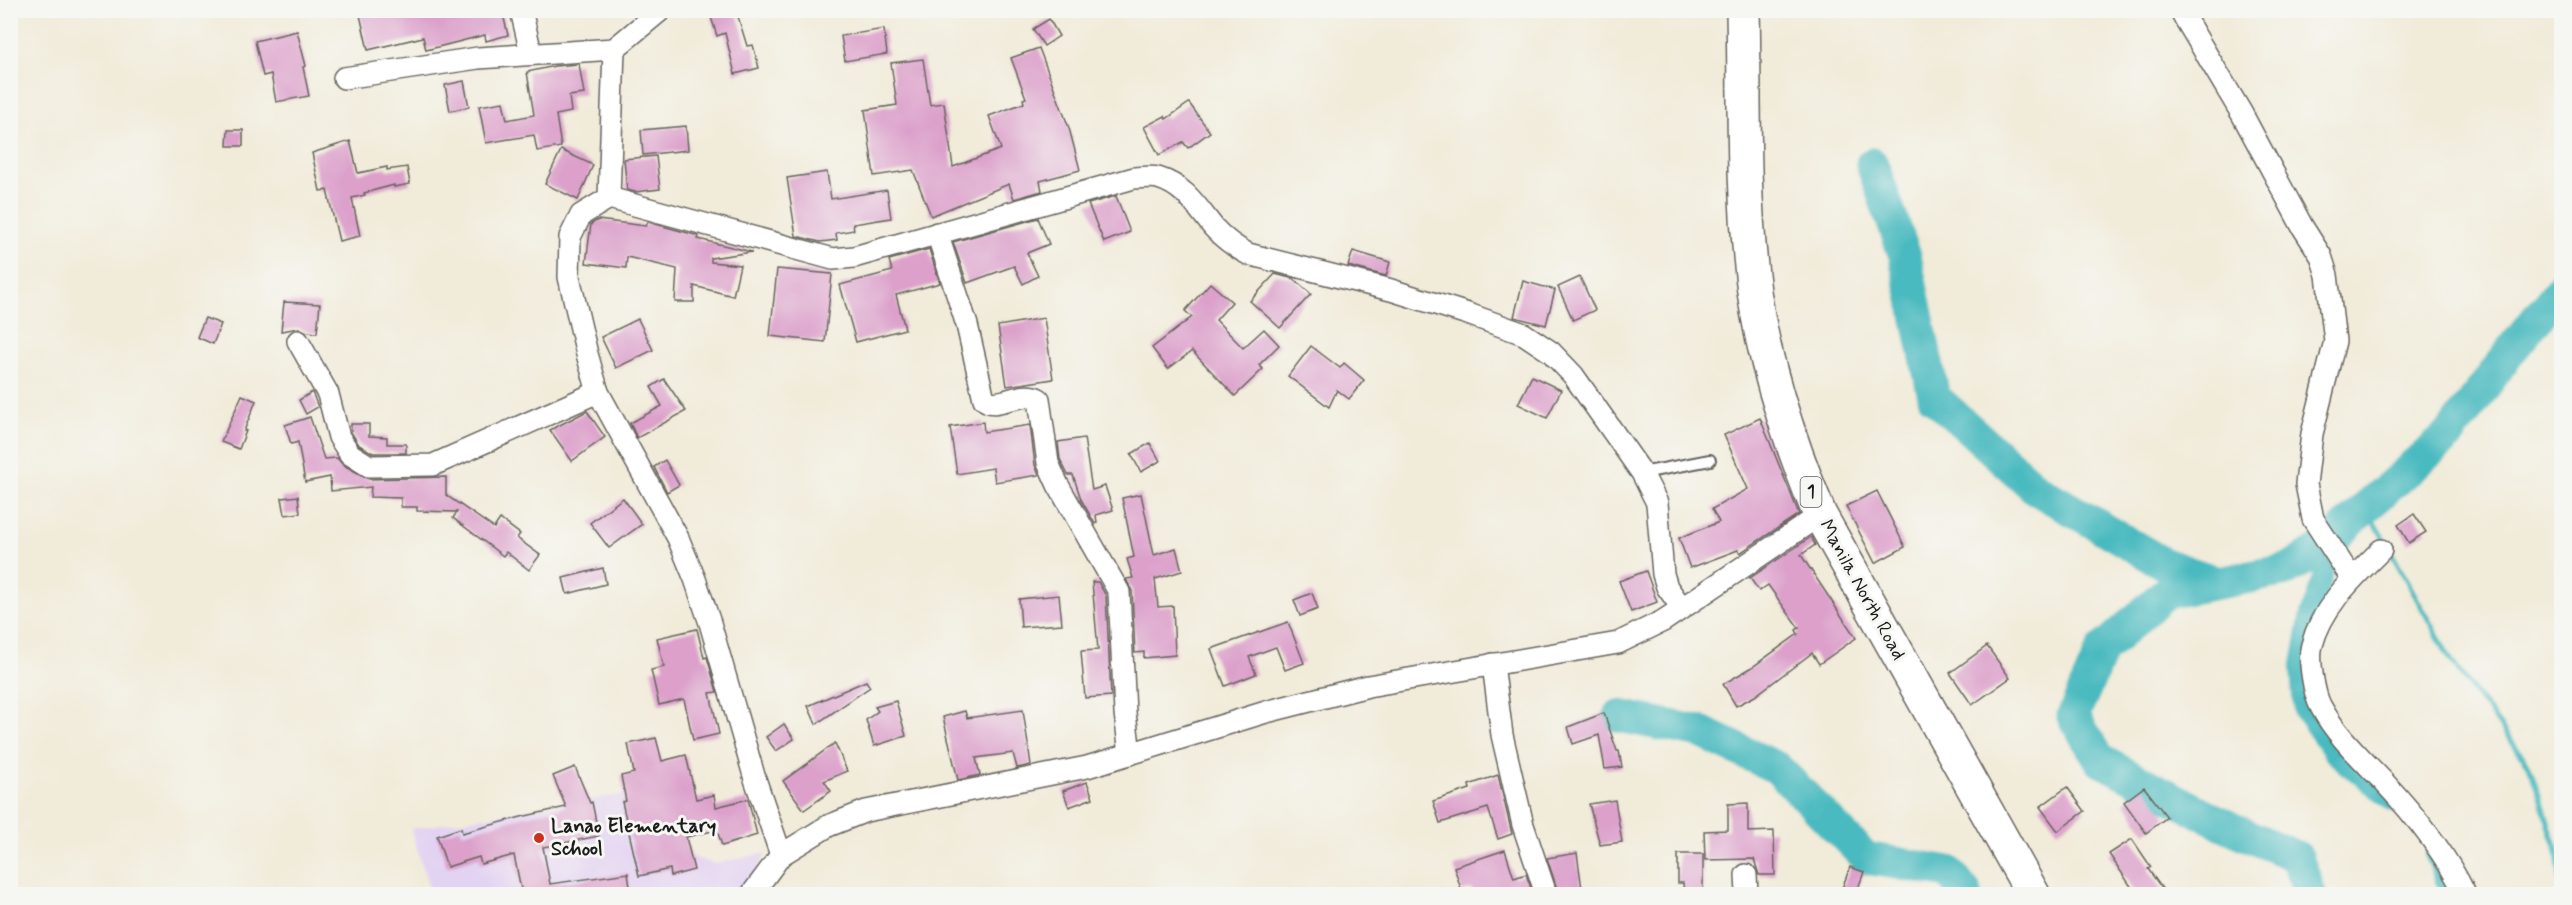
<svg xmlns="http://www.w3.org/2000/svg" width="2572" height="905" viewBox="0 0 2572 905" font-family="Mynerve,sans-serif">
	<style>
		.built { fill: #e3d3f2 }
		.lines { fill: none; stroke-linecap: round; stroke-linejoin: round }
		.stream { stroke: #4ababf; stroke-width: 5 }
		.canal { stroke: #4ababf; stroke-width: 20 }
		.river { stroke: #4ababf; stroke-width: 33 }
		.building { fill: #dca0cb }
		.lane-casing { stroke: #67645e; stroke-width: 14 }
		.street-casing { stroke: #67645e; stroke-width: 24 }
		.highway-casing { stroke: #67645e; stroke-width: 36 }
		.lane { stroke: #fff; stroke-width: 10 }
		.street { stroke: #fff; stroke-width: 21 }
		.highway { stroke: #fff; stroke-width: 33 }
		.poi-dot { fill: #c8321e; stroke: #f6f6f2; stroke-width: 2 }
		.labels { text-anchor: middle; dominant-baseline: central; stroke-width: 6; stroke-linejoin: round; paint-order: stroke }
		.shield { fill: #f6f6f2; stroke: #5d5d5c; stroke-width: 1.5 }
		.shield-label { font-size: 18px; font-weight: bold; fill: #1c1c1c }
		.street-label { font-size: 20px; fill: #1c1c1c; stroke: #f6f6f2 }
		.poi-label { font-size: 20px; font-weight: bold; fill: #1c1c1c; stroke: #f6f6f2; text-anchor: start }
	</style>
	<rect width="100%" height="100%" fill="#f6f6f2"/>
	<filter id="ink" filterUnits="userSpaceOnUse"><feTurbulence type="fractalNoise" baseFrequency=".0167" numOctaves="2"/><feDisplacementMap in="SourceGraphic" scale="12" xChannelSelector="R" yChannelSelector="G"/><feConvolveMatrix kernelMatrix="1 2 1 2 8 2 1 2 1" color-interpolation-filters="sRGB"/></filter>
	<filter id="wash" filterUnits="userSpaceOnUse"><feTurbulence type="fractalNoise" baseFrequency=".008" numOctaves="4" result="noise"/><feDisplacementMap in="SourceGraphic" scale="24" xChannelSelector="R" yChannelSelector="G"/><feGaussianBlur stdDeviation="1.35" result="paint"/><feColorMatrix in="noise" values="0 0 0 0 0 0 0 0 0 0 0 0 0 0 0 0 0 1.4 0 .05"/><feComposite in="paint" operator="in"/></filter>
	<g filter="url(#wash)">
		<rect width="100%" height="100%" fill="#f1ebd9"/>
		<polygon class="built" points="655,789 667,847 713,864 766,853 747,889 732,894 431,894 411,829"/>
		<g class="lines">
			<polyline class="stream" points="2366,507 2452,662 2529,765 2556,846 2562,889"/>
			<g class="canal">
				<polyline points="2325,547 2323,577 2310,614 2300,670 2303,710 2334,754 2393,802"/>
				<polyline points="2435,856 2451,894"/>
			</g>
			<g class="river">
				<polyline points="1872,164 1905,256 1934,397 2036,489 2164,564 2217,582"/>
				<polyline points="1619,716 1701,732 1777,768 1866,858 1949,872 1966,894"/>
				<polyline points="2310,894 2297,857 2231,828 2101,761 2073,716 2102,650 2165,593 2287,570 2325,547 2366,507 2449,435 2506,357 2562,287"/>
			</g>
		</g>
		<g id="blocks">
			<g class="building">
				<polygon points="380,10 402,10 403,14 417,10 502,10 508,35 486,41 485,35 426,50 423,37 368,50 360,15"/>
				<polygon points="730,10 736,10 747,46 753,45 759,68 735,74 725,33 717,36 711,17"/>
				<polygon points="1049,19 1059,36 1044,46 1033,29"/>
				<polygon points="884,29 887,54 845,61 841,36"/>
				<polygon points="297,31 306,66 303,67 309,96 276,102 271,74 263,76 255,41"/>
				<polygon points="1039,48 1069,128 1080,170 1040,181 1042,191 1014,199 1009,184 931,216 913,170 874,176 865,110 897,105 891,63 923,59 930,105 944,103 953,167 1001,149 989,116 1024,103 1023,99 1026,98 1011,58"/>
				<polygon points="579,64 584,94 569,96 571,112 556,115 561,147 537,151 534,135 486,143 479,106 503,102 507,120 534,115 527,72 555,66"/>
				<polygon points="464,81 469,107 450,111 445,85"/>
				<polygon points="1189,103 1210,132 1188,148 1183,142 1159,155 1144,127 1165,116 1166,119"/>
				<polygon points="686,126 688,150 643,155 641,130"/>
				<polygon points="228,130 243,130 243,146 227,146"/>
				<polygon points="350,141 358,173 387,167 387,170 407,167 410,184 394,187 394,185 364,193 365,195 352,198 360,236 339,241 327,190 320,191 312,153"/>
				<polygon points="561,150 593,165 578,200 545,184"/>
				<polygon points="656,156 660,189 635,192 627,190 624,159"/>
				<polygon points="827,172 831,199 887,190 891,218 853,224 854,230 836,233 837,240 820,242 796,236 787,178"/>
				<polygon points="1116,196 1130,232 1104,242 1088,204"/>
				<polygon points="1038,218 1049,244 1027,253 1038,276 1023,284 1014,266 967,283 953,242"/>
				<polygon points="598,220 646,226 648,222 699,236 698,239 752,252 711,258 711,262 740,265 733,296 694,286 694,302 675,302 677,269 627,257 626,268 586,263 591,224"/>
				<polygon points="929,249 940,283 896,295 905,329 856,342 840,285 892,271 889,260"/>
				<polygon points="1353,251 1390,262 1386,276 1348,266"/>
				<polygon points="777,269 832,274 825,342 770,336"/>
				<polygon points="1275,274 1294,279 1311,294 1280,328 1250,301"/>
				<polygon points="1580,277 1595,310 1573,320 1558,287"/>
				<polygon points="1523,281 1555,290 1546,325 1514,317"/>
				<polygon points="1210,283 1232,302 1216,320 1243,348 1264,329 1279,345 1259,365 1263,369 1235,396 1192,351 1168,369 1152,348 1192,317 1185,311"/>
				<polygon points="284,302 320,304 317,333 307,332 299,328 281,331"/>
				<polygon points="205,318 221,324 213,344 197,337"/>
				<polygon points="1044,318 1053,379 1007,386 998,326"/>
				<polygon points="638,319 653,350 616,368 601,337"/>
				<polygon points="1311,346 1340,368 1344,363 1364,380 1349,399 1337,390 1329,407 1288,376"/>
				<polygon points="1532,376 1561,390 1547,418 1518,404"/>
				<polygon points="664,379 686,411 637,438 630,423 662,406 651,387"/>
				<polygon points="312,392 318,407 306,414 299,400"/>
				<polygon points="242,395 256,401 244,431 246,431 239,449 221,442"/>
				<polygon points="587,411 605,437 572,461 550,430"/>
				<polygon points="310,417 324,459 337,458 343,465 369,479 446,477 446,495 494,528 500,519 520,534 517,538 540,555 529,570 506,552 503,556 453,518 457,512 417,511 417,507 401,507 401,498 370,497 371,487 331,491 330,477 305,482 298,442 291,444 285,425"/>
				<polygon points="1760,418 1799,514 1740,553 1738,550 1690,568 1679,538 1719,522 1712,509 1748,489 1724,435"/>
				<polygon points="983,422 984,432 1030,425 1035,465 1039,475 995,482 993,468 957,474 950,427"/>
				<polygon points="351,424 369,424 369,436 387,437 387,444 406,444 406,453 373,453 359,445 351,432"/>
				<polygon points="1084,438 1092,490 1105,486 1113,510 1096,515 1097,523 1095,524 1081,499 1073,475 1068,475 1060,459 1058,442"/>
				<polygon points="1150,443 1160,461 1141,472 1131,454"/>
				<polygon points="665,460 679,485 667,492 654,467"/>
				<polygon points="1877,491 1905,547 1875,563 1846,506"/>
				<polygon points="1141,494 1154,555 1176,548 1182,571 1155,579 1158,607 1173,606 1175,655 1144,658 1144,652 1135,653 1132,591 1126,579 1133,578 1127,559 1134,557 1122,498"/>
				<polygon points="298,496 300,513 285,515 282,498"/>
				<polygon points="623,498 642,524 609,548 590,523"/>
				<polygon points="2414,514 2426,532 2409,543 2398,525"/>
				<polygon points="1811,537 1815,545 1801,555 1856,638 1819,664 1812,653 1755,696 1736,706 1723,684 1751,668 1798,634 1796,630 1799,628 1768,585 1759,591 1750,578"/>
				<polygon points="603,568 606,584 567,594 563,578"/>
				<polygon points="1646,571 1657,602 1631,612 1619,581"/>
				<polygon points="1092,582 1098,582 1106,596 1111,696 1085,698 1081,651 1098,650"/>
				<polygon points="1312,593 1318,609 1300,616 1294,600"/>
				<polygon points="1059,595 1062,624 1021,627 1019,599"/>
				<polygon points="1288,622 1304,663 1285,670 1276,647 1249,657 1256,674 1225,686 1211,649"/>
				<polygon points="697,629 704,658 707,657 717,692 710,693 719,734 693,740 684,699 659,705 651,670 664,667 657,638"/>
				<polygon points="1987,646 2010,678 1972,705 1950,673"/>
				<polygon points="866,681 870,687 816,724 808,706"/>
				<polygon points="896,701 906,736 874,746 866,720 878,711 875,707"/>
				<polygon points="1023,710 1031,765 1017,768 1013,753 976,758 980,775 958,780 943,717 965,711 967,718"/>
				<polygon points="1604,713 1617,751 1619,751 1622,767 1605,769 1599,735 1573,744 1568,727"/>
				<polygon points="784,724 794,739 776,751 766,737"/>
				<polygon points="656,738 662,761 686,755 696,799 714,795 716,807 748,799 757,835 722,846 717,830 686,837 694,870 671,876 670,869 639,876 622,802 626,801 621,776 634,773 628,744"/>
				<polygon points="835,743 847,771 824,781 831,791 804,810 783,781"/>
				<polygon points="575,767 590,803 592,802 599,836 543,847 550,884 628,873 631,894 522,894 514,855 481,864 479,857 447,867 437,836 461,828 462,833 521,817 566,807 553,776"/>
				<polygon points="1498,775 1512,834 1498,839 1488,808 1440,823 1433,801 1470,789 1469,785"/>
				<polygon points="1087,782 1093,798 1069,807 1063,791"/>
				<polygon points="2067,787 2085,811 2058,831 2040,807"/>
				<polygon points="2144,787 2167,817 2146,833 2124,802"/>
				<polygon points="1615,800 1622,842 1600,845 1589,804"/>
				<polygon points="1748,803 1748,832 1774,831 1775,875 1759,875 1754,859 1705,860 1704,831 1728,830 1728,804"/>
				<polygon points="2132,839 2151,867 2148,869 2166,894 2136,894 2109,854"/>
				<polygon points="1505,850 1514,878 1526,874 1533,894 1473,894 1472,889 1462,892 1454,867"/>
				<polygon points="1577,853 1582,889 1558,892 1547,858"/>
				<polygon points="1678,854 1703,854 1703,894 1684,894 1683,883 1678,883"/>
				<polygon points="1850,867 1864,872 1856,894 1840,894"/>
			</g>
		</g>
	</g>
	<g filter="url(#ink)">
		<use href="#blocks" fill-opacity="0" stroke="#67645e" stroke-width="1.5"/>
		<g class="lines">
			<defs>
				<polyline id="lane" points="1642,473 1710,460"/>
				<g id="street">
					<polyline points="521,10 531,53"/>
					<polyline points="2180,10 2242,114 2302,226 2321,256 2327,275 2335,341 2312,434 2306,484 2313,519 2352,579"/>
					<polyline points="344,78 478,58 614,49 661,10"/>
					<polyline points="609,198 614,49"/>
					<path d="M937 233 967 325 984 399C996 411 1020 389 1039 399L1048 463 1058 485 1119 592 1125 713 1130 754"/>
					<polyline points="298,341 328,394 339,437 350,454 369,466 433,465 598,392"/>
					<path d="M2381 550C2354 577 2322 606 2312 645 2308 658 2314 695 2321 707 2336 735 2360 757 2382 780 2414 814 2445 852 2465 894"/>
					<polyline points="1493,664 1502,735 1523,825 1546,894"/>
					<path d="M781 855 755 779 710 623 695 579 678 538 598 392 587 354 569 277 570 237 581 215 609 198 833 259 854 257 1134 178C1141 178 1151 176 1158 178 1185 186 1197 207 1214 228 1224 239 1235 247 1248 254L1391 290 1468 314 1524 334 1551 352 1573 375 1642 473 1657 503 1663 574 1667 587 1682 608"/>
					<polyline points="1746,875 1747,894"/>
					<polyline points="752,894 781,855 828,826 866,811 1087,767 1266,712 1368,686 1618,643 1663,621 1820,515"/>
				</g>
				<path id="highway" d="M1743 10C1745 96 1742 181 1751 266 1759 351 1787 436 1820 515L2033 894"/>
			</defs>
			<use href="#lane" class="lane-casing"/>
			<use href="#street" class="street-casing"/>
			<use href="#highway" class="highway-casing"/>
			<use href="#lane" class="lane"/>
			<use href="#street" class="street"/>
			<use href="#highway" class="highway"/>
		</g>
	</g>
	<circle class="poi-dot" cx="539" cy="838" r="6"/>
	<g class="labels">
		<rect class="shield" x="1800.5" y="477" width="21" height="30" rx="4.5"/>
		<g class="shield-label">
			<text x="1811" y="492">1</text>
		</g>
		<g class="street-label">
			<text transform="translate(1862 590) rotate(61)">Manila North Road</text>
		</g>
		<g class="poi-label">
			<text x="551" y="826">Lanao Elementary<tspan x="551" dy="23">School</tspan></text>
		</g>
	</g>
	<rect width="2572" height="905" fill="none" stroke="#f6f6f2" stroke-width="36"/>
</svg>
